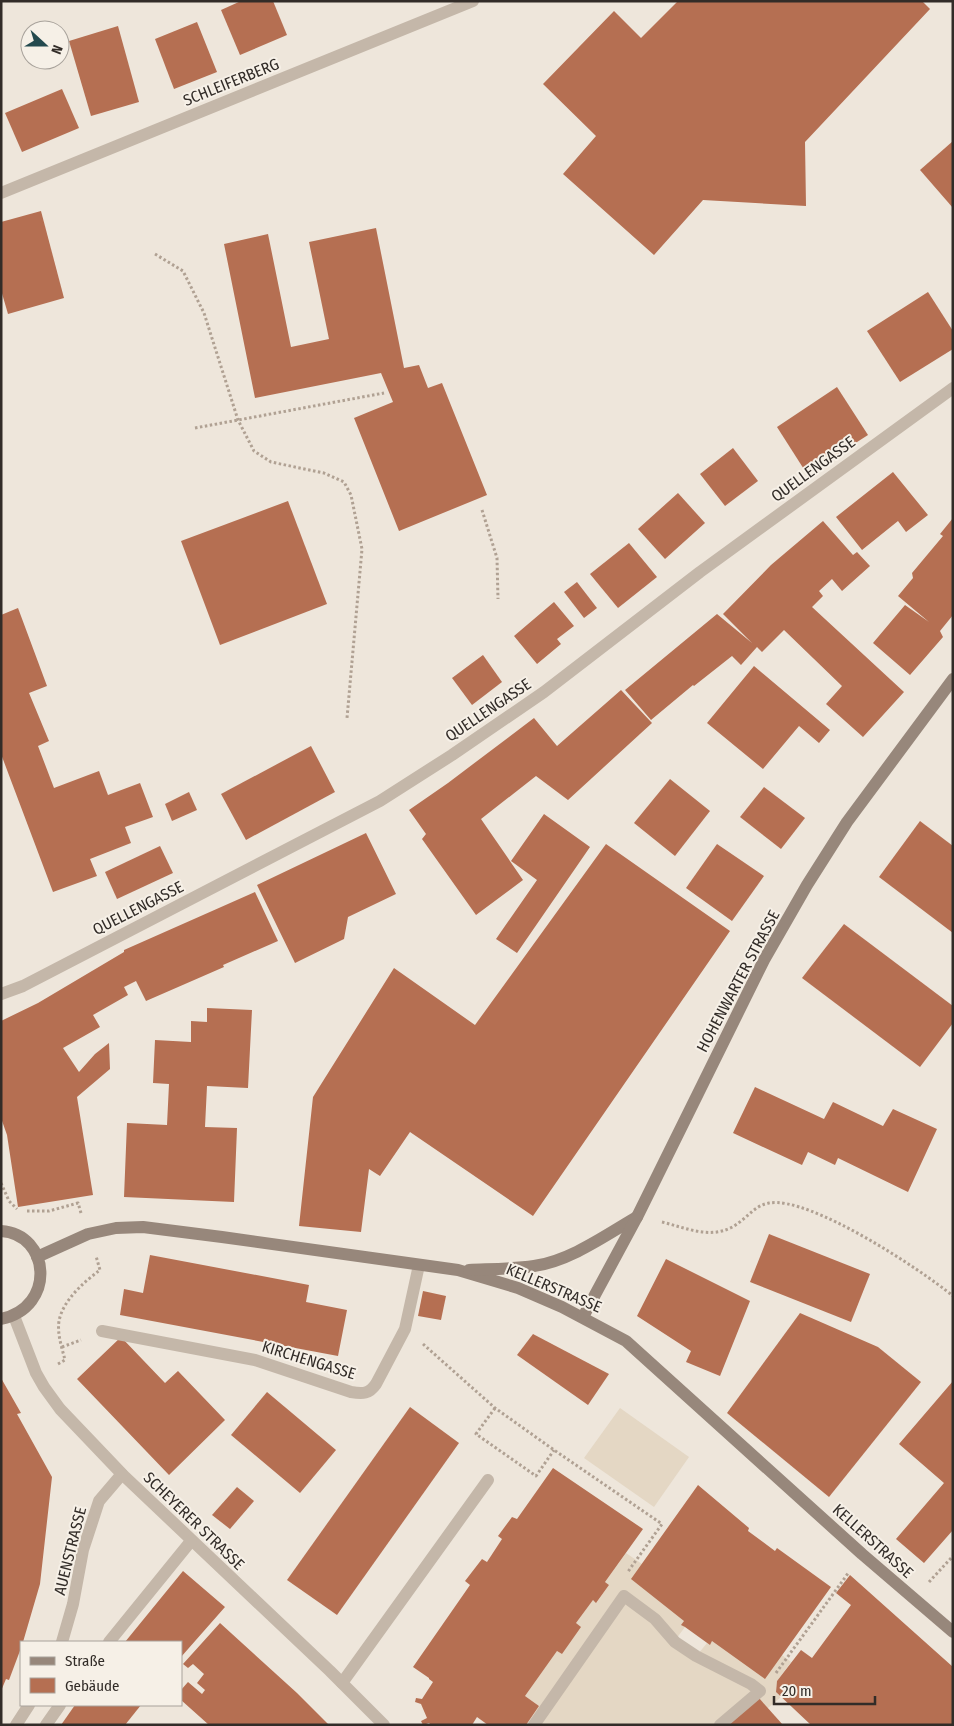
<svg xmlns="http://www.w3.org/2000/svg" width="954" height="1726" viewBox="0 0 954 1726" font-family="'Fira Sans Condensed',sans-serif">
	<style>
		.plaza { fill: #e4d7c4 }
		.building { fill: #b56f52 }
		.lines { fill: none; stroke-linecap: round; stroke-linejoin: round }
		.path { stroke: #b0a193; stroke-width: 3; stroke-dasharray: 2.5 2.5; stroke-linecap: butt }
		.lane { stroke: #c4b7a9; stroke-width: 12 }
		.street { stroke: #c4b7a9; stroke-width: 12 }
		.secondary { stroke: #97877b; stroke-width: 12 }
		.labels { text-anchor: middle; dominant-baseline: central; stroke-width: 4; stroke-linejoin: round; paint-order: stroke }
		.street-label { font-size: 16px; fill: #322c28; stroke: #f6f0e7 }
	</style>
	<rect width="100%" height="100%" fill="#eee6db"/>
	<g class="plaza">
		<polygon points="620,1408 689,1457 654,1507 584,1458"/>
		<polygon points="626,1553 642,1564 684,1621 682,1624 685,1627 676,1639 698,1654 707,1643 710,1645 712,1641 782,1655 791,1662 777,1681 776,1692 781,1697 768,1708 728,1725 526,1725 539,1706 525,1696 557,1651 562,1654 580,1627 576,1623 593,1600 597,1602 609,1585 605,1582"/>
	</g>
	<g class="building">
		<polygon points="241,1 273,1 287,35 240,55 221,10"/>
		<polygon points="678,1 922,1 930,9 805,142 806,206 703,200 654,255 563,174 596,136 543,84 614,11 641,38"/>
		<polygon points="197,22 217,72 174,89 155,39"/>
		<polygon points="118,26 139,102 91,116 69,41"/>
		<polygon points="62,89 79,128 22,152 5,113"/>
		<polygon points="953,141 953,208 920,170"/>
		<polygon points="41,211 64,298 8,314 1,290 1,222"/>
		<polygon points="376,228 404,368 419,365 428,388 442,383 487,495 399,531 354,418 393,402 381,373 255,398 224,244 268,234 291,347 329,339 309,242"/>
		<polygon points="928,292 953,331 953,349 900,382 867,331"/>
		<polygon points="837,387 868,435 807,474 777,427"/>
		<polygon points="733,448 758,481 725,506 700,474"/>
		<polygon points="893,472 928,515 906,532 898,521 862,550 836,517"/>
		<polygon points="678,493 705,523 665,559 638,529"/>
		<polygon points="288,501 327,604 220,645 181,541"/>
		<polygon points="953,518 953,615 940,631 943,637 910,675 873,643 905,605 929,622 898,596 913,578 912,573 943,536 940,534"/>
		<polygon points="823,521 853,555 857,552 870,566 842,591 832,579 819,591 823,596 812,607 904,692 863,737 826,704 842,686 784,630 762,652 757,647 741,665 732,656 694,686 693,685 651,720 625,690 717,614 752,643 723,614 771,565"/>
		<polygon points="629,543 657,577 618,608 590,574"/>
		<polygon points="577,582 597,608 584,618 564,592"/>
		<polygon points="554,602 574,626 557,639 561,644 537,664 514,636"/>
		<polygon points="18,608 47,686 29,693 49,741 38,746 54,788 99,771 108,795 140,783 153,817 125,827 131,843 90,859 97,876 53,892 1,754 1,615"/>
		<polygon points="483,655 502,682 472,705 452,678"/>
		<polygon points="754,666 830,730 819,743 799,726 763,769 707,723"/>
		<polygon points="621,690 652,723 568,800 536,776 481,819 523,880 476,915 422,839 426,834 409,810 448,783 534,718 557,746"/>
		<polygon points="311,746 335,792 246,840 221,794"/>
		<polygon points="670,779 710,811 675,856 634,823"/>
		<polygon points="764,787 805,818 781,849 740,817"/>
		<polygon points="189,792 197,810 172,821 165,804"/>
		<polygon points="544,814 590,847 517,953 496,939 537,880 511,861"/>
		<polygon points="920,821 953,846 953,933 879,877"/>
		<polygon points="366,833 396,894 348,917 344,939 295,963 257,885"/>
		<polygon points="606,844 730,931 533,1216 410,1132 380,1176 369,1169 361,1232 299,1226 313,1097 394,968 475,1025"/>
		<polygon points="717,844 764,876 732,921 686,888"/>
		<polygon points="160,846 173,873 117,899 105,872"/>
		<polygon points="255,892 278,941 223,965 224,967 146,1001 136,981 124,987 128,995 93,1015 100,1027 63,1048 79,1072 95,1054 109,1043 110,1069 77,1097 93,1195 18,1207 7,1135 1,1118 1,1021 38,1003 124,952 124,950"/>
		<polygon points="844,924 953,1006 953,1023 920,1067 802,978"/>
		<polygon points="207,1008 252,1010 248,1088 207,1086 205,1127 237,1128 234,1202 124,1197 127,1123 167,1125 169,1084 153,1083 155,1040 191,1042 191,1021 207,1022"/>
		<polygon points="755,1087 824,1119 833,1102 883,1126 893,1109 937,1129 908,1192 838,1158 835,1165 808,1152 802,1165 733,1133"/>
		<polygon points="769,1234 870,1274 851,1322 750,1282"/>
		<polygon points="150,1255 309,1285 306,1302 347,1310 338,1356 120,1315 124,1289 143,1293"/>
		<polygon points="666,1259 750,1301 720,1376 686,1362 691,1351 637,1316"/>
		<polygon points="423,1291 446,1296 441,1320 418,1316"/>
		<polygon points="800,1313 878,1347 921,1382 829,1497 727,1413"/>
		<polygon points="533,1334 609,1374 588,1405 517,1355"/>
		<polygon points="121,1337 165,1383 178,1371 225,1420 169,1475 77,1379"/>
		<polygon points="1,1378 21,1413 17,1414 52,1477 40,1584 23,1642 21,1642 21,1648 9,1680 6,1679 1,1691"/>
		<polygon points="953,1381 953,1530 924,1563 896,1539 944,1483 899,1444"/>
		<polygon points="267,1392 336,1450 300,1493 231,1435"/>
		<polygon points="410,1407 459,1443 337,1615 287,1580"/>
		<polygon points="553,1468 643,1529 605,1582 609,1585 596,1603 593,1600 576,1623 581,1627 562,1654 557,1651 525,1696 539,1706 526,1725 488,1725 477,1717 472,1725 431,1725 429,1723 423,1725 421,1721 427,1718 421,1704 415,1702 416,1698 422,1699 433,1682 429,1679 429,1678 413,1667 470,1585 465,1581 482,1559 487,1562 502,1539 498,1536 512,1517 517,1519"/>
		<polygon points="698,1485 749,1528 748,1531 775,1551 777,1548 831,1587 765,1679 712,1641 710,1645 685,1627 681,1625 684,1621 631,1579"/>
		<polygon points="237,1487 254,1501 230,1529 212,1515"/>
		<polygon points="183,1571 225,1607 181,1657 181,1642 125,1642"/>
		<polygon points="850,1575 953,1667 953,1725 811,1725 776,1692 777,1681 801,1650 812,1658 851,1605 836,1593"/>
		<polygon points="220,1623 297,1693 329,1725 209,1725 181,1700 181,1690 188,1682 202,1694 205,1690 197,1683 204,1674 193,1664 188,1668 183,1664"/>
		<polygon points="759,1698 783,1725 728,1725"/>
		<polygon points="75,1705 141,1705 125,1725 61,1725"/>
	</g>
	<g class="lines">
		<g class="path">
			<polyline points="155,254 183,271 204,313 238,420 254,451 271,462 324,473 344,482 351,495 362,549 347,718"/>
			<polyline points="195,428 384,393"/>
			<polyline points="482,510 497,558 498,599"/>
			<polyline points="1,1183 9,1201 17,1209"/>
			<polyline points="27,1211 49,1211 78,1203 81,1213"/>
			<path d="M662 1222C690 1229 716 1242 741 1221 750 1214 757 1205 769 1203 810 1196 920 1269 953 1296"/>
			<polyline points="423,1344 495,1408 554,1450 662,1524 627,1573"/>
			<polyline points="62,1347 81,1340"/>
			<path d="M58 1364 65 1360C62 1348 57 1334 59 1321 63 1300 84 1282 100 1270L96 1256"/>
			<polyline points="495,1408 476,1434 536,1476 554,1450"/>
			<polyline points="929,1582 953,1556"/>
			<polyline points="776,1673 849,1572"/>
		</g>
		<polyline class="lane" points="342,1683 488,1480"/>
		<g class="street">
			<polyline points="1,193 473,1"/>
			<polyline points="1,994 23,986 380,801 452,755 544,692 700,572 953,388"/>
			<polyline points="14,1316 36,1373 44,1387 60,1409 122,1474 330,1671 384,1725"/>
			<path d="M102 1331 255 1360 351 1392C363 1394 369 1394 376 1384L405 1329 419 1265"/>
			<polyline points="62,1642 73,1604 83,1550 99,1501 122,1474"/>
			<polyline points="109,1642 191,1541"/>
			<polyline points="16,1725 29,1705"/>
			<polyline points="46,1725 60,1705"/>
			<polyline points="534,1725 624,1596 655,1619 675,1642 696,1656 751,1684 760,1691 720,1725"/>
		</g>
		<g class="secondary">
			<path d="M1 1231C50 1234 57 1307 1 1319"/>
			<polyline points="37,1257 88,1234 116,1228 143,1227 222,1237 458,1270 518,1288 562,1307 626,1341 862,1554 953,1632"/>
			<path d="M469 1270C490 1269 512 1269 534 1266 570 1261 606 1235 637 1217"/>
			<polyline points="583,1317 637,1217 764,960 807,885 847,822 953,679"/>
		</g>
	</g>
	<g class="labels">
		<g class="street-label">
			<text transform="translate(231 82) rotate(-22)">SCHLEIFERBERG</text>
			<text transform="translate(813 469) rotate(-36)">QUELLENGASSE</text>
			<text transform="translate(488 710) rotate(-34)">QUELLENGASSE</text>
			<text transform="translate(138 908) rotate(-27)">QUELLENGASSE</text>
			<text transform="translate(738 981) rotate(-62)">HOHENWARTER STRASSE</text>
			<text transform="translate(554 1288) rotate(23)">KELLERSTRASSE</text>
			<text transform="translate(309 1360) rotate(17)">KIRCHENGASSE</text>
			<text transform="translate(194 1521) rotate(44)">SCHEYERER STRASSE</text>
			<text transform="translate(873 1541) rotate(42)">KELLERSTRASSE</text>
			<text transform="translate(70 1551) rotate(-76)">AUENSTRASSE</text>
		</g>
	</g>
	<rect width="954" height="1726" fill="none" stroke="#322c28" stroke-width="5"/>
	<rect x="20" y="1641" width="162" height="65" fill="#f6f0e7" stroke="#a8a29b"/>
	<rect x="30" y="1657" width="25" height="8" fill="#97877b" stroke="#a8a29b"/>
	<text x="65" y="1666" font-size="15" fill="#322c28">Straße</text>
	<rect x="30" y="1678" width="25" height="15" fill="#b56f52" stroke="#a8a29b"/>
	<text x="65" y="1691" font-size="15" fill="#322c28">Gebäude</text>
	<g transform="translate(45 45) rotate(111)"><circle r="24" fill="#f6f0e7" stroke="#a8a29b"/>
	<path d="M0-4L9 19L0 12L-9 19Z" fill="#23494e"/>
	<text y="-8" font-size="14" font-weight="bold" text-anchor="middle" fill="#322c28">N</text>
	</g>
	<path d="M774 1696v8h101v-8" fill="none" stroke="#322c28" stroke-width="2.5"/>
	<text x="782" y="1696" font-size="15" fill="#322c28" stroke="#f6f0e7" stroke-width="4" paint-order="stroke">20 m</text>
</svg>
